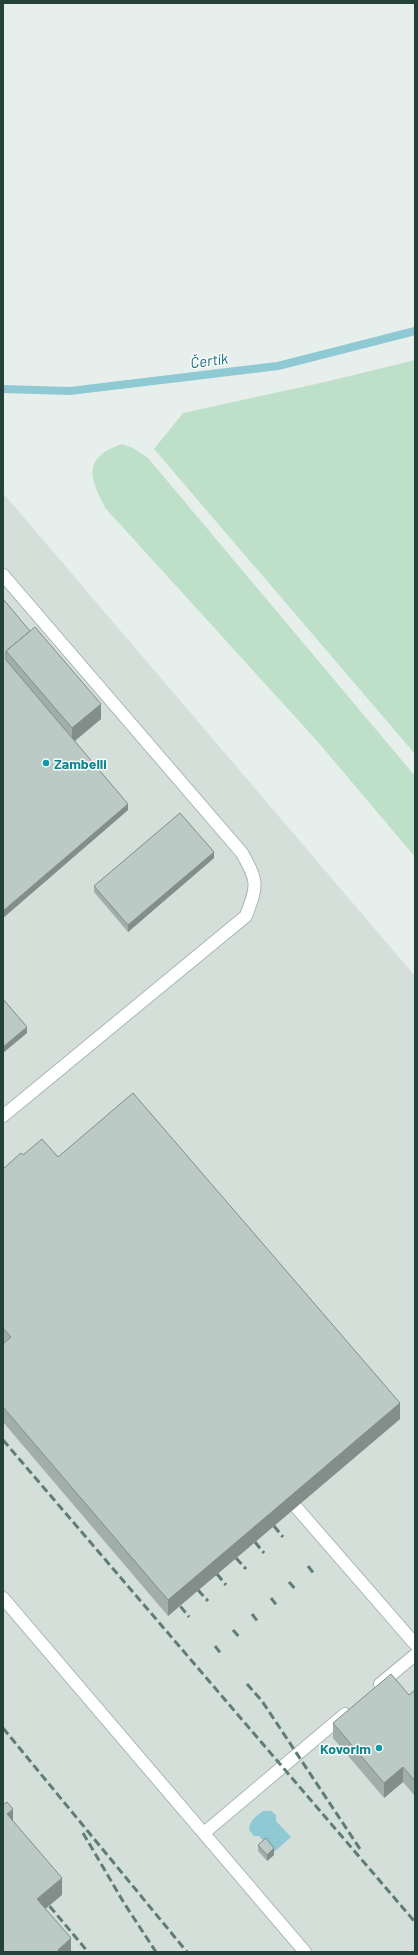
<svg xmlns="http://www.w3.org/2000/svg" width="418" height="1955" viewBox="0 0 418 1955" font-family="Barlow,sans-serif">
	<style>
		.built { fill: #d4dfda }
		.green { fill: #bfe0c8 }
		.water { fill: #8ec9d4 }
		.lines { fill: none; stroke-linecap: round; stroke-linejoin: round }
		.stream { stroke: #8ec9d4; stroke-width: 8 }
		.minor-casing { stroke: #a8b8b2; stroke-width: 14 }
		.minor { stroke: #fff; stroke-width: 12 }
		.rail { stroke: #5f7d75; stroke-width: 3; stroke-dasharray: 8 4; stroke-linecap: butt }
		.wall { fill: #a1aea9 }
		.shaded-wall { fill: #838d89 }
		.building { fill: #bbcac4; stroke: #838d89 }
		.culture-dot { fill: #0f9aa8; stroke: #f7fbf9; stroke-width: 1.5 }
		.labels { text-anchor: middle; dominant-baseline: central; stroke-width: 3; stroke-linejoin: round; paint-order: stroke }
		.culture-label { font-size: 14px; font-weight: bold; fill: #0d838f; stroke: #f7fbf9; text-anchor: start }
		.water-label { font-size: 15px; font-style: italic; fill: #1c6f80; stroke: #f7fbf9 }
	</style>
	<rect width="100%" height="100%" fill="#e6efeb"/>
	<polygon class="built" points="3,493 415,976 415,1952 3,1952"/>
	<g class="green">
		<polygon points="415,360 415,754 154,449 183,413 325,382"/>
		<path d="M122 444 133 448 148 458 415 776V857L318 742 106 509C90 479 81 458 122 444Z"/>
	</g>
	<path class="water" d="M263 1811H271L276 1815V1821L291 1837 274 1852 259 1836H254L249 1830C250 1820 255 1817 263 1811Z"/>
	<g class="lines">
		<polyline class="stream" points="3,389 70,391 278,366 415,331"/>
		<defs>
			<g id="minor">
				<path d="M3 575 242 853C258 882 258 884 246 916L3 1116"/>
				<polyline points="296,1507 415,1644"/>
				<polyline points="3,1598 305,1952"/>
				<polyline points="380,1684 415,1655"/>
				<polyline points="204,1833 345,1714"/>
			</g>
		</defs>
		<use href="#minor" class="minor-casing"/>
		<use href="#minor" class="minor"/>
		<g class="rail">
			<polyline points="3,1440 415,1922"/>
			<polyline points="274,1526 283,1537"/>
			<polyline points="255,1542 264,1553"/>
			<polyline points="236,1558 246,1569"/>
			<polyline points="308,1566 315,1575"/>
			<polyline points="217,1574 226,1585"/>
			<polyline points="289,1582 297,1591"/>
			<polyline points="198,1590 208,1601"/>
			<polyline points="173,1597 189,1617"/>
			<polyline points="271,1598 278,1607"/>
			<polyline points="252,1614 259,1623"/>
			<polyline points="233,1630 241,1639"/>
			<polyline points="215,1646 222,1655"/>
			<polyline points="247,1684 262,1701 362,1852"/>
			<polyline points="3,1728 187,1952"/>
			<polyline points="83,1833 124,1903 156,1952"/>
			<polyline points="42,1897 88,1952"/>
		</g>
	</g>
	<g class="wall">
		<polygon points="3,599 101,719 75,741 128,810 3,918"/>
		<polygon points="214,858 128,932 94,892 94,886"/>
		<polygon points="23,1155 58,1157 400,1419 168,1616 3,1422 3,1169"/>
		<polygon points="415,1690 415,1796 403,1782 384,1798 333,1738 333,1723 409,1695"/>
		<polygon points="258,1845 274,1855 267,1861 258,1851"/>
	</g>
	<g class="shaded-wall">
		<polygon points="101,704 101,719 72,743 72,728"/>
		<polygon points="128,804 128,810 3,918 3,911"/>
		<polygon points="214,852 214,858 128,932 128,925"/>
		<polygon points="27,1027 27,1033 3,1053 3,1047"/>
		<polygon points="400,1403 400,1419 168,1616 168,1600"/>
		<polygon points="403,1767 403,1782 384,1798 384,1783"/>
		<polygon points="13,1809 13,1827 7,1814"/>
		<polygon points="274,1848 274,1855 267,1861 267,1855"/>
		<polygon points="62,1878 62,1895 37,1916 37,1899"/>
		<polygon points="71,1938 71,1952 58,1952 58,1950"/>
	</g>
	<g class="building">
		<polygon points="3,599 30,631 6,651 6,660 128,804 3,911"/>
		<polygon points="35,627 101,704 72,728 6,651"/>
		<polygon points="180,813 214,852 128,925 94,886"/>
		<polygon points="3,999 27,1027 3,1047"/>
		<polygon points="133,1093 400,1403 168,1600 3,1407 3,1344 11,1337 3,1328 3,1169 21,1153 23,1155 42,1139 58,1157"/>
		<polygon points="391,1674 409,1695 415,1690 415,1781 403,1767 384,1783 333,1723"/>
		<polygon points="7,1802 13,1809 7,1814 62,1878 37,1899 71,1938 58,1950 60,1952 3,1952 3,1805"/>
		<polygon points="266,1838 274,1848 267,1855 258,1845"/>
	</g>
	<g class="culture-dot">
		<circle cx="46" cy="763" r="4"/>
		<circle cx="379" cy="1748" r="4"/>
	</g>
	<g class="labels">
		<g class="culture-label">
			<text x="54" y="763">Zambelli</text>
			<text x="371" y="1748" text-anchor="end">Kovorim</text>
		</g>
		<g class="water-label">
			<text transform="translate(209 360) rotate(-7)">Čertík</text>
		</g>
	</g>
	<rect width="418" height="1955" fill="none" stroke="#24423a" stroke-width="8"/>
</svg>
